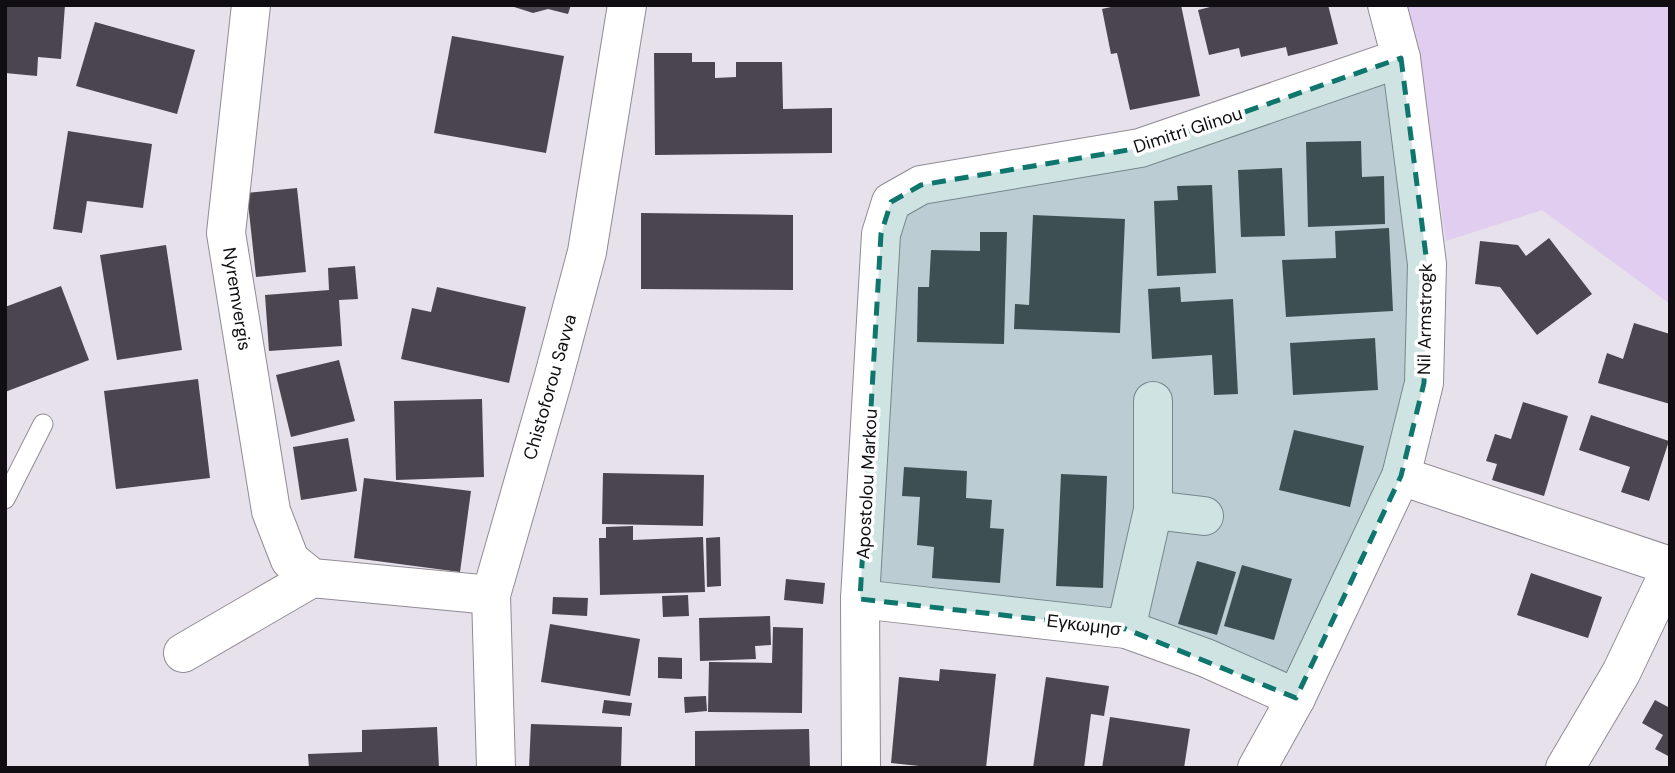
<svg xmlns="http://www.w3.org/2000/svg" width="1675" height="773" viewBox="0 0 1675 773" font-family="'DM Sans',sans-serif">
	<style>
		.green { fill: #e1cdf0 }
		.building { fill: #4a454e }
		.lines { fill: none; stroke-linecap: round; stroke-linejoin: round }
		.lane-casing { stroke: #918b95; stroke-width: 21 }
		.street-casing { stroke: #918b95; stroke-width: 40 }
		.lane { stroke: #fff; stroke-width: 19 }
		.street { stroke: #fff; stroke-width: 38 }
		.marked { fill: #0f766e; fill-opacity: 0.2; stroke: #0f766e; stroke-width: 5; stroke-dasharray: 14 9; stroke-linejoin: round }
		.labels { text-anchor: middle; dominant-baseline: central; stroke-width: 7; stroke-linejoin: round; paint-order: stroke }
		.street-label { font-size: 18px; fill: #100e12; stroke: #fff }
	</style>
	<rect width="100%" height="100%" fill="#e7e1ec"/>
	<polygon class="green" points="1400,5 1670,5 1670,304 1542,210 1446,241 1426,111"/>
	<g class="building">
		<polygon points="5,5 65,5 61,59 38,57 37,76 5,73"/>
		<polygon points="508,5 571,5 568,14 548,9 533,13"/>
		<polygon points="1120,5 1181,5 1200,96 1130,110 1117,53 1111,54 1102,9"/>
		<polygon points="1218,5 1328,5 1338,44 1288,56 1286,47 1241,57 1239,48 1209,55 1198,10"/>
		<polygon points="95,22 195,50 177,114 76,86"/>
		<polygon points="452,36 564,56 546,153 434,133"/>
		<polygon points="654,53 692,53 692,62 715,62 715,78 736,77 736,62 782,62 783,109 832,108 832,153 655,155"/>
		<polygon points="68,131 152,144 143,208 87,201 82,233 53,229"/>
		<polygon points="1361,141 1362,177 1384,176 1385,224 1308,227 1306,142"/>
		<polygon points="1282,168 1285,236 1241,237 1238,170"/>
		<polygon points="1212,185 1216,273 1157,276 1154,201 1178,200 1177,186"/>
		<polygon points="297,188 306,272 256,277 247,193"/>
		<polygon points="641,213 793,215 793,290 641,289"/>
		<polygon points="1033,215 1125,219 1120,333 1014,329 1015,304 1029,305"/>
		<polygon points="1389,228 1393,311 1286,317 1282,260 1336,258 1335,231"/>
		<polygon points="980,232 1007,232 1004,344 917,342 918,287 929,287 931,250 980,251"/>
		<polygon points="1549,238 1592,294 1537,335 1500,287 1475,284 1480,241 1518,245 1526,256"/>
		<polygon points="166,245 182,350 117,360 100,255"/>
		<polygon points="355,266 358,299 339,300 342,346 269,351 265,295 329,290 328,268"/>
		<polygon points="61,286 89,360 5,392 5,307"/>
		<polygon points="437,287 526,307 509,383 401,359 412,308 431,312"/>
		<polygon points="1180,287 1181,302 1233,299 1238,394 1214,395 1212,355 1152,359 1148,289"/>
		<polygon points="1634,323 1670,334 1670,404 1598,383 1607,353 1623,359"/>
		<polygon points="1375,338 1378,390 1293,395 1290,343"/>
		<polygon points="339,360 355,421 291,437 276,375"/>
		<polygon points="198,379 210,478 116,489 104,391"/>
		<polygon points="482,399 484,477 396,480 394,401"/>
		<polygon points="1523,402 1568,416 1544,496 1492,480 1497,464 1486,461 1495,434 1511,439"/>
		<polygon points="1591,415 1669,441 1649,501 1621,492 1630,467 1579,450"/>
		<polygon points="1294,430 1364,446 1350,507 1279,490"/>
		<polygon points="348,438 357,491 301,500 293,447"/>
		<polygon points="904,467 967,471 966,498 992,500 990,528 1004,529 1000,583 932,578 934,547 917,545 920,497 902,496"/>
		<polygon points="603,473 704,475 703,526 602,524"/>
		<polygon points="1061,474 1107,476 1103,588 1056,586"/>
		<polygon points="364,478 471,491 460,572 354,558"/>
		<polygon points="633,526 633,540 703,537 705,592 600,595 599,538 606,538 606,527"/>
		<polygon points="720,537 721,586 707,587 706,538"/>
		<polygon points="1197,561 1236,572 1217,635 1178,624"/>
		<polygon points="1242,565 1292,579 1274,640 1224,626"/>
		<polygon points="1531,573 1602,597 1588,638 1517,615"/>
		<polygon points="786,579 825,583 823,604 784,600"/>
		<polygon points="688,595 689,616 663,617 662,596"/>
		<polygon points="553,597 588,598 587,616 552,614"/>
		<polygon points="770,616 771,645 755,646 756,659 700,661 699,618"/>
		<polygon points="550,624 640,639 630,696 541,682"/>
		<polygon points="773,627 803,628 802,713 708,712 709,662 772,663"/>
		<polygon points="658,657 682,658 682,679 658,678"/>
		<polygon points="940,669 996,674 986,768 938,768 891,763 899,677 939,681"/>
		<polygon points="1046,677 1109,686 1104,716 1091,714 1084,768 1033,768"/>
		<polygon points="706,696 707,711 685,713 684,697"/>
		<polygon points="604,700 632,703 630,716 602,713"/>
		<polygon points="1655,700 1670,708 1670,757 1655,749 1663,735 1642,723"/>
		<polygon points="1110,717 1190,729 1184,768 1102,768"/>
		<polygon points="531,724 622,727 621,768 529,768"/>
		<polygon points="437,727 439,768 309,768 308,754 362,752 362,730"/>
		<polygon points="809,729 810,768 695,768 695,731"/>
	</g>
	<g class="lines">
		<defs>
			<polyline id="lane" points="5,499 43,424"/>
			<g id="street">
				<polyline points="251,5 226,233 271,511 290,560 312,578 491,595"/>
				<polyline points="1401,476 1670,566"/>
				<polyline points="1153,510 1204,516"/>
				<polyline points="860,599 1126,629 1206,658 1296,698"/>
				<polyline points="1126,629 1153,510 1153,401"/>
				<polyline points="183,653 312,578"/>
				<polyline points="496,768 491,595 553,379 587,252 627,5"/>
				<polyline points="861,768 860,599 881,234 891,202 921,185 1140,148 1401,58"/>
				<polyline points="1257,768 1296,698 1401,476 1424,383 1427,264 1401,58 1387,5"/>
				<polyline points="1565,768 1621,673 1670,570"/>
			</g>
		</defs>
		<use href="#lane" class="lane-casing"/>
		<use href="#street" class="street-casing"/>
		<use href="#lane" class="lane"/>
		<use href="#street" class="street"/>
	</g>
	<path class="marked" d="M1401 58 1427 264 1424 383 1401 476 1296 698 1126 629 860 599 881 234 891 202 921 185 1140 148Z"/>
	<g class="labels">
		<g class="street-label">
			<text transform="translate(1188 130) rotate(-18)">Dimitri Glinou</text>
			<text transform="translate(237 299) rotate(81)">Nyremvergis</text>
			<text transform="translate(1425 319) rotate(-89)">Nil Armstrogk</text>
			<text transform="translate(550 387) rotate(-74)">Chistoforou Savva</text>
			<text transform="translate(867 484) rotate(-87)">Apostolou Markou</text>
			<text transform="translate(1084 625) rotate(7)">Εγκωμησ</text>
		</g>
	</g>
	<rect width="1675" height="773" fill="none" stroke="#100e12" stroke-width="14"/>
</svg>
